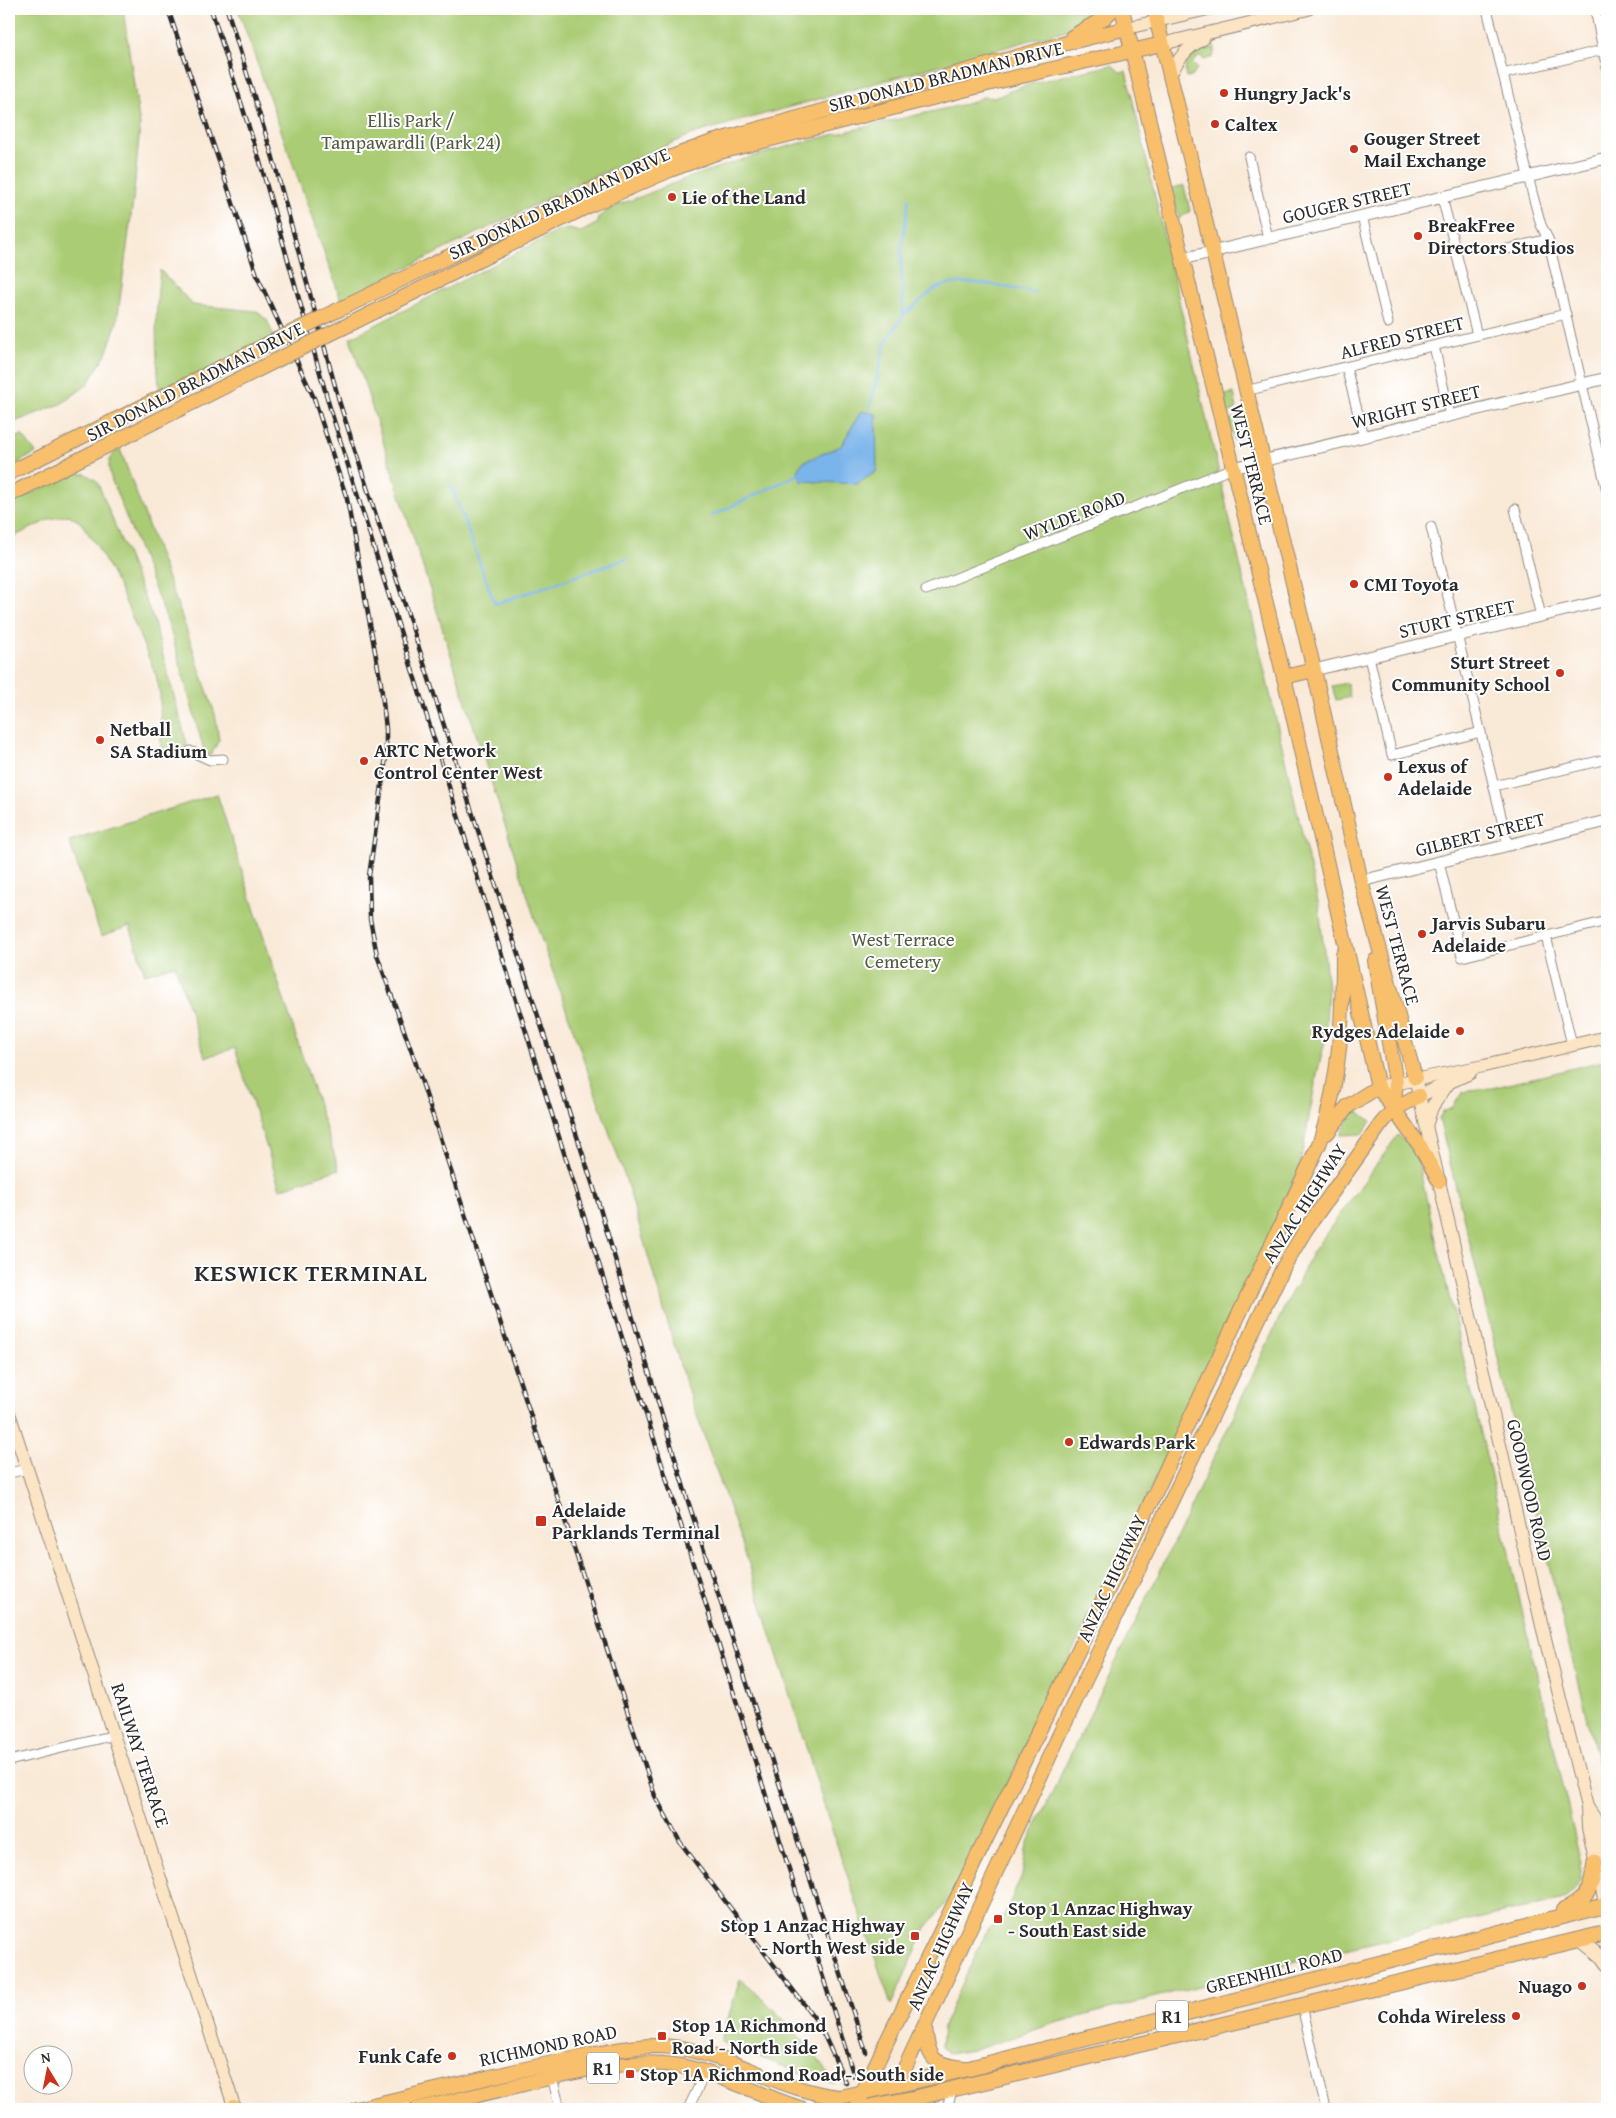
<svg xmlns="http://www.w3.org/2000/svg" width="1616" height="2118" viewBox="0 0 1616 2118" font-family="'Gentium Book Plus',serif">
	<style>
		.green { fill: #aacc74; stroke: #6a7c50 }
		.water { fill: #79b4ea; stroke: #52708a }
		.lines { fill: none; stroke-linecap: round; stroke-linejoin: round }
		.stream { stroke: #79b4ea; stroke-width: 2.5 }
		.minor-casing { stroke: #928a81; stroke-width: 11 }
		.tertiary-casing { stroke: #928a81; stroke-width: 13 }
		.secondary-casing { stroke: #928a81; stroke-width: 14 }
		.primary-casing { stroke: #928a81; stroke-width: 16 }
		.trunk-casing { stroke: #928a81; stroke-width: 17 }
		.minor { stroke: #fff; stroke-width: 9 }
		.tertiary { stroke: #fff; stroke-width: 11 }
		.secondary { stroke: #fce5c4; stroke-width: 12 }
		.primary { stroke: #f8bf6c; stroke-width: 14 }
		.trunk { stroke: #f8bf6c; stroke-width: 15 }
		.rail-casing { stroke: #2b2b2b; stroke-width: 4.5 }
		.rail { stroke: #fff; stroke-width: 2.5; stroke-dasharray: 8; stroke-linecap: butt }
		.primary-bridge-casing { stroke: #928a81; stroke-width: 16; stroke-linecap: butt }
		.trunk-bridge-casing { stroke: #928a81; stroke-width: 17; stroke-linecap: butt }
		.primary-bridge { stroke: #f8bf6c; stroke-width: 14 }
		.trunk-bridge { stroke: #f8bf6c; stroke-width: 15 }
		.poi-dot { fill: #c8321e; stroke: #fff; stroke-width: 2 }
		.labels { text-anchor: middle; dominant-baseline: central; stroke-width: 4; stroke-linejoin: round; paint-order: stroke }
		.shield { fill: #fff; stroke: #6b6b6b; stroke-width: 1 }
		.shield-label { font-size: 18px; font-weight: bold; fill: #2b2b2b }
		.street-label { font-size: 19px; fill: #2b2b2b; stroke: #fff }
		.poi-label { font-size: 19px; font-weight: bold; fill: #2b2b2b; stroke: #fff; text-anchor: start }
		.park-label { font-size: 19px; fill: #515b41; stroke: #fff }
		.district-label { font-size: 24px; font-weight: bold; letter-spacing: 1px; fill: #2b2b2b; stroke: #fff }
	</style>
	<rect width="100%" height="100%" fill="#fff"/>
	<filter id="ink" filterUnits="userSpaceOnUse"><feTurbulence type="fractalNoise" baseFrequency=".02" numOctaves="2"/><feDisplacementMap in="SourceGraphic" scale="10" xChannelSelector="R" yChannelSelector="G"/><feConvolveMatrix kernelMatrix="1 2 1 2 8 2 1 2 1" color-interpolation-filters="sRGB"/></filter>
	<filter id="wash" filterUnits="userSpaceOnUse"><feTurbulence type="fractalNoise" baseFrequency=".0096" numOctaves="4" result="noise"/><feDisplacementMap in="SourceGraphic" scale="20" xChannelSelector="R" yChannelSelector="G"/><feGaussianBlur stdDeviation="1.12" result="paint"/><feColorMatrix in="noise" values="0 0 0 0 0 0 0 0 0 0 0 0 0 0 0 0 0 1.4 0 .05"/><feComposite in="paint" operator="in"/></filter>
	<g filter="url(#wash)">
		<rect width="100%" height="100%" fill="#f9e9d7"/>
		<g class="green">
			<polygon points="9,9 123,9 140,126 133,201 117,322 106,354 87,385 61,404 9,424"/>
			<polygon points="238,9 1105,9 1078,27 696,133 583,181 341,300"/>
			<path d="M1215 47 1213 57 1204 60 1200 56 1192 63 1197 68 1193 76 1186 77C1181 57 1199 51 1215 47Z"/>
			<path d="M1112 65 1120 72 1126 71 1319 906 1328 988 1325 1041 1317 1074 1299 1171 1104 1588 950 1898 926 1928 891 2005 830 1824 747 1558 684 1379 626 1180 541 938 350 338 559 231 568 229 581 232 598 223V218C609 206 630 201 645 195 748 151 861 128 970 103L985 96C996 101 1003 93 1013 90 1045 78 1079 73 1112 65Z"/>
			<polygon points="1184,186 1190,211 1179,219 1172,188"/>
			<path d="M160 270 193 305 256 311 267 320 274 337 160 393C155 352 155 311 160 270Z"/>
			<polygon points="1234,393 1237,408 1227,414 1225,395"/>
			<polygon points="1240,417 1244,435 1234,440 1228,420"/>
			<polygon points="22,435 36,453 9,467 9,441"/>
			<path d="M120 449 181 614 215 714 219 740 211 755 205 754 169 625 112 481C108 467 106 457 120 449Z"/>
			<polygon points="72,473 86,474 97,481 153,619 187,744 181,752 173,757 163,754 161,747 160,693 156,675 120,589 97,546 81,523 69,515 50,519 9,539 9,504"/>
			<polygon points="1347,683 1350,697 1336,700 1332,686"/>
			<polygon points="217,794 339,1169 280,1189 235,1048 206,1057 204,1054 175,965 145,974 130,926 101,936 69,841"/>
			<polygon points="1607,1060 1607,1801 1439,1118 1443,1112 1452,1108 1462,1093 1469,1090 1492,1088"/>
			<polygon points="1355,1109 1371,1121 1363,1134 1340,1135"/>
			<path d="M1398 1135 1412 1147 1419 1167 1581 1863C1582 1880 1578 1890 1564 1899L1353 1948 1147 1999 1052 2024 978 2049 950 2054 941 2047 943 2026 987 1930 1001 1922 1022 1875 1027 1844 1177 1536 1292 1291 1298 1283 1312 1253Z"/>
			<path d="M740 1979C777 2010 809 2044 835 2083L800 2073 721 2042Z"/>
		</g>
		<polygon class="water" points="861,411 876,414 877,471 857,484 801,481 798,469 803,462 841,446"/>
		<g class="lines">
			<g class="stream">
				<path d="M903 315C914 309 928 291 939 287 966 277 1007 287 1035 293"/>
				<polyline points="869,412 885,343 903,316 901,250 909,199"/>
				<polyline points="451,485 495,604 626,559"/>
				<polyline points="711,516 799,474"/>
			</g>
		</g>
	</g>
	<g filter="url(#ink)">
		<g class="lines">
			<defs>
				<g id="minor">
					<polyline points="1487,9 1533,196 1541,225 1548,239 1607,491"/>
					<polyline points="1595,9 1607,70"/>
					<polyline points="1503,74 1603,50"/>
					<polyline points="1249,157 1268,238"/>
					<polyline points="1442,197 1477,335"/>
					<polyline points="1362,216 1388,323"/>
					<polyline points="1504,250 1548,239"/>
					<polyline points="1434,346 1450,416"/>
					<polyline points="1346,367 1364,437"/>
					<polyline points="1245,391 1566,314"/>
					<polyline points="1515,509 1541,616"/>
					<polyline points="1431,527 1508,845"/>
					<polyline points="926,590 1233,468"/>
					<polyline points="1369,657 1392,755 1481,732"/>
					<polyline points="190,751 210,760 223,759"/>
					<polyline points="1494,786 1607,759"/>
					<polyline points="1439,862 1462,957 1607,921"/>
					<polyline points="1546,936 1572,1045"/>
					<polyline points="9,1473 27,1469"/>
					<polyline points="9,1761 115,1735"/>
					<polyline points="1302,2006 1326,2109"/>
					<polyline points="551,2073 560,2109"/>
					<polyline points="404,2098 407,2109"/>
					<polyline points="688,2109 705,2073"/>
					<polyline points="947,2109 952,2090"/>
				</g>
				<g id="tertiary">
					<polyline points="1182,259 1607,158"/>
					<polyline points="1233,468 1607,378"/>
					<polyline points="1314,670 1607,600"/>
					<polyline points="1361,881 1607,821"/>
				</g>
				<g id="secondary">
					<polyline points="1127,28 1208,9"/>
					<polyline points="1162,44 1308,9"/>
					<path d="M1170 75C1179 58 1186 48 1203 39"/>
					<polyline points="1415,1078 1542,1626 1587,1807 1588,1828 1607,1912"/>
					<polyline points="1378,1087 1484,1066 1607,1037"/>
					<polyline points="1419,1096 1470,1073"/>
					<polyline points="1427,1123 1432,1107 1448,1084"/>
					<polyline points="9,1413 235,2109"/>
					<polyline points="1587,1807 1598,1823 1607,1858"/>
					<polyline points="1580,1940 1601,1957 1607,1965"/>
				</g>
				<g id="primary">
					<polyline points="1122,9 1289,698 1378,1087 1420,1146 1439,1181"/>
					<polyline points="1154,9 1314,670 1361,881 1415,1078"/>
					<polyline points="1072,37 1104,18 1113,9"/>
					<path d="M336 311C460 252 582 188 712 142L1059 45 1127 28"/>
					<polyline points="344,327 588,206 670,170 716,153 991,83 1162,44"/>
					<polyline points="9,473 272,342"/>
					<polyline points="9,495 279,359"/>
					<polyline points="1284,677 1314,670"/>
					<polyline points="1375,961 1396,1083 1393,1110"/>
					<polyline points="1327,1133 1348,1106 1378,1087"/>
					<path d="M925 2029C929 2061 934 2065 965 2068"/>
					<path d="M886 2043 1148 1508 1320 1142C1340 1080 1343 1018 1343 954"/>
					<polyline points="897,2085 1077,1697 1284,1266 1306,1229 1381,1124 1393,1110 1419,1096"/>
					<polyline points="233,2109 234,2107"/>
					<path d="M356 2109C430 2092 504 2072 578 2058 611 2051 646 2042 680 2048 735 2057 783 2091 839 2097"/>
					<path d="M417 2109C454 2101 491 2092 528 2083 574 2072 626 2058 674 2065 720 2072 760 2096 803 2109"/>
				</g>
				<g id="trunk">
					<path d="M1563 1911C1588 1899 1592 1889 1595 1862"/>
					<polyline points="897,2085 971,2068 1607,1905"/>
					<polyline points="915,2098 1607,1933"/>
				</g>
			</defs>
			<use href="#minor" class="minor-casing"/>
			<use href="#tertiary" class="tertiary-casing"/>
			<use href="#secondary" class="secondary-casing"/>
			<use href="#primary" class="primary-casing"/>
			<use href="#trunk" class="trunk-casing"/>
			<use href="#minor" class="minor"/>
			<use href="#tertiary" class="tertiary"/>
			<use href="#secondary" class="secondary"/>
			<use href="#primary" class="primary"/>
			<use href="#trunk" class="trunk"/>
			<defs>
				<g id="rail">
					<polyline points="168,9 258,278 314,398 347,499 381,684 386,729 386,757 369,876 370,919 377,955 415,1061 655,1796 680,1842 819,2024 846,2083"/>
					<polyline points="211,9 260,162 330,408 854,2076"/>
					<polyline points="227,9 273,158 340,404 595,1192 687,1498 866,2052"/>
				</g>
			</defs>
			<use href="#rail" class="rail-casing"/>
			<use href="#rail" class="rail"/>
			<defs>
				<g id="primary-bridge">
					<polyline points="272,342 336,311"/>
					<polyline points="279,359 344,327"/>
					<polyline points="839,2097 863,2092"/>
					<polyline points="855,2109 886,2043"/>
				</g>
				<g id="trunk-bridge">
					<polyline points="863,2092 897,2085"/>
					<polyline points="859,2109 915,2098"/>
				</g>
			</defs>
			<use href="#primary-bridge" class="primary-bridge-casing"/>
			<use href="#trunk-bridge" class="trunk-bridge-casing"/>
			<use href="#primary-bridge" class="primary-bridge"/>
			<use href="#trunk-bridge" class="trunk-bridge"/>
		</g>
	</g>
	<g class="poi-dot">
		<circle cx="1224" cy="93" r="5"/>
		<circle cx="1215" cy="124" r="5"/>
		<circle cx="1354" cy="149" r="5"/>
		<circle cx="672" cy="197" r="5"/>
		<circle cx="1418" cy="236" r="5"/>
		<circle cx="1354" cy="584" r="5"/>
		<circle cx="1560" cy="673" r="5"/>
		<circle cx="100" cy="740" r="5"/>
		<circle cx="364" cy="761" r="5"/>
		<circle cx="1388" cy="777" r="5"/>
		<circle cx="1422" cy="934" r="5"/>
		<circle cx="1460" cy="1031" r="5"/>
		<circle cx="1069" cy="1442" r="5"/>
		<rect x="535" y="1515" width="12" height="12" rx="2.5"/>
		<rect x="993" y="1914" width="10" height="10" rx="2.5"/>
		<rect x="910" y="1931" width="10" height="10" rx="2.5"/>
		<circle cx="1582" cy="1986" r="5"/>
		<circle cx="1516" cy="2016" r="5"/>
		<rect x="657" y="2031" width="10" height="10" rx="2.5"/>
		<circle cx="452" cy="2056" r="5"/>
		<rect x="625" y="2069" width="10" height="10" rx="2.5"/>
	</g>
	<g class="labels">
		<g class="shield">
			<rect x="1156" y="2000.5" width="32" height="31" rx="4"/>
			<rect x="587" y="2052.5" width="32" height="31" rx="4"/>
		</g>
		<g class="shield-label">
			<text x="1172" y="2016">R1</text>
			<text x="603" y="2068">R1</text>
		</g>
		<g class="street-label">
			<text transform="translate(946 76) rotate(-14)">SIR DONALD BRADMAN DRIVE</text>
			<text transform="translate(1347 202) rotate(-13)">GOUGER STREET</text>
			<text transform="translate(559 203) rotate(-25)">SIR DONALD BRADMAN DRIVE</text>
			<text transform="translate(1402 337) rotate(-14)">ALFRED STREET</text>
			<text transform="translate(195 381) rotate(-27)">SIR DONALD BRADMAN DRIVE</text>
			<text transform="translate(1416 406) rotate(-14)">WRIGHT STREET</text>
			<text transform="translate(1252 464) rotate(76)">WEST TERRACE</text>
			<text transform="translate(1074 515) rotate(-21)">WYLDE ROAD</text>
			<text transform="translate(1457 618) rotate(-13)">STURT STREET</text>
			<text transform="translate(1480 834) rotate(-14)">GILBERT STREET</text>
			<text transform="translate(1398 945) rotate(75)">WEST TERRACE</text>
			<text transform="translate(1304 1203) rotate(-57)">ANZAC HIGHWAY</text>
			<text transform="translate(1530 1490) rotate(77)">GOODWOOD ROAD</text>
			<text transform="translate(1111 1578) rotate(-65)">ANZAC HIGHWAY</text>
			<text transform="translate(141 1755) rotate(72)">RAILWAY TERRACE</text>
			<text transform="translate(940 1946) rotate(-66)">ANZAC HIGHWAY</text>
			<text transform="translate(1274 1970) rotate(-14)">GREENHILL ROAD</text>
			<text transform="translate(548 2045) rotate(-12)">RICHMOND ROAD</text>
		</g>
		<g class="poi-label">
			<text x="1234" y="93">Hungry Jack's</text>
			<text x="1225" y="124">Caltex</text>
			<text x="1364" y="138">Gouger Street<tspan x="1364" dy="22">Mail Exchange</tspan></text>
			<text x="682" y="197">Lie of the Land</text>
			<text x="1428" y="225">BreakFree<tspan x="1428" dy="22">Directors Studios</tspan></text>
			<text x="1364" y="584">CMI Toyota</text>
			<text x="1550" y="662" text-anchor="end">Sturt Street<tspan x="1550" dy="22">Community School</tspan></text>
			<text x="110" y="729">Netball<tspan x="110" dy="22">SA Stadium</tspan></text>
			<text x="374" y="750">ARTC Network<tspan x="374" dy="22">Control Center West</tspan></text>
			<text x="1398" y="766">Lexus of<tspan x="1398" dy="22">Adelaide</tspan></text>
			<text x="1432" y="923">Jarvis Subaru<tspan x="1432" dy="22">Adelaide</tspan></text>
			<text x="1450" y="1031" text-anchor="end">Rydges Adelaide</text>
			<text x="1079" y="1442">Edwards Park</text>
			<text x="552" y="1510">Adelaide<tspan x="552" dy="22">Parklands Terminal</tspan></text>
			<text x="1008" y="1908">Stop 1 Anzac Highway<tspan x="1008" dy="22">- South East side</tspan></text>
			<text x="905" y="1925" text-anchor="end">Stop 1 Anzac Highway<tspan x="905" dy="22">- North West side</tspan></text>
			<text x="1572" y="1986" text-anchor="end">Nuago</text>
			<text x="1506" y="2016" text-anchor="end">Cohda Wireless</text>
			<text x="672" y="2025">Stop 1A Richmond<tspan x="672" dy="22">Road - North side</tspan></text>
			<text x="442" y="2056" text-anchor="end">Funk Cafe</text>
			<text x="640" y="2074">Stop 1A Richmond Road - South side</text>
		</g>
		<g class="park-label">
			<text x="411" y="120">Ellis Park /<tspan x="411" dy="22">Tampawardli (Park 24)</tspan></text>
			<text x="903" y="939">West Terrace<tspan x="903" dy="22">Cemetery</tspan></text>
		</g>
		<g class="district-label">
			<text x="311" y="1272">KESWICK TERMINAL</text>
		</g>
	</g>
	<rect width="1616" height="2118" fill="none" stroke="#fff" stroke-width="30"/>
	<g transform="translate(48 2070) rotate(350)"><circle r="24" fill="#ffffff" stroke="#aaaaaa"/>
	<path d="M0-4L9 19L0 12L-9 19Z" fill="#c8321e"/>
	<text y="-8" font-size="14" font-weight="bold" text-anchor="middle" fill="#2b2b2b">N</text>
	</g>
</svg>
